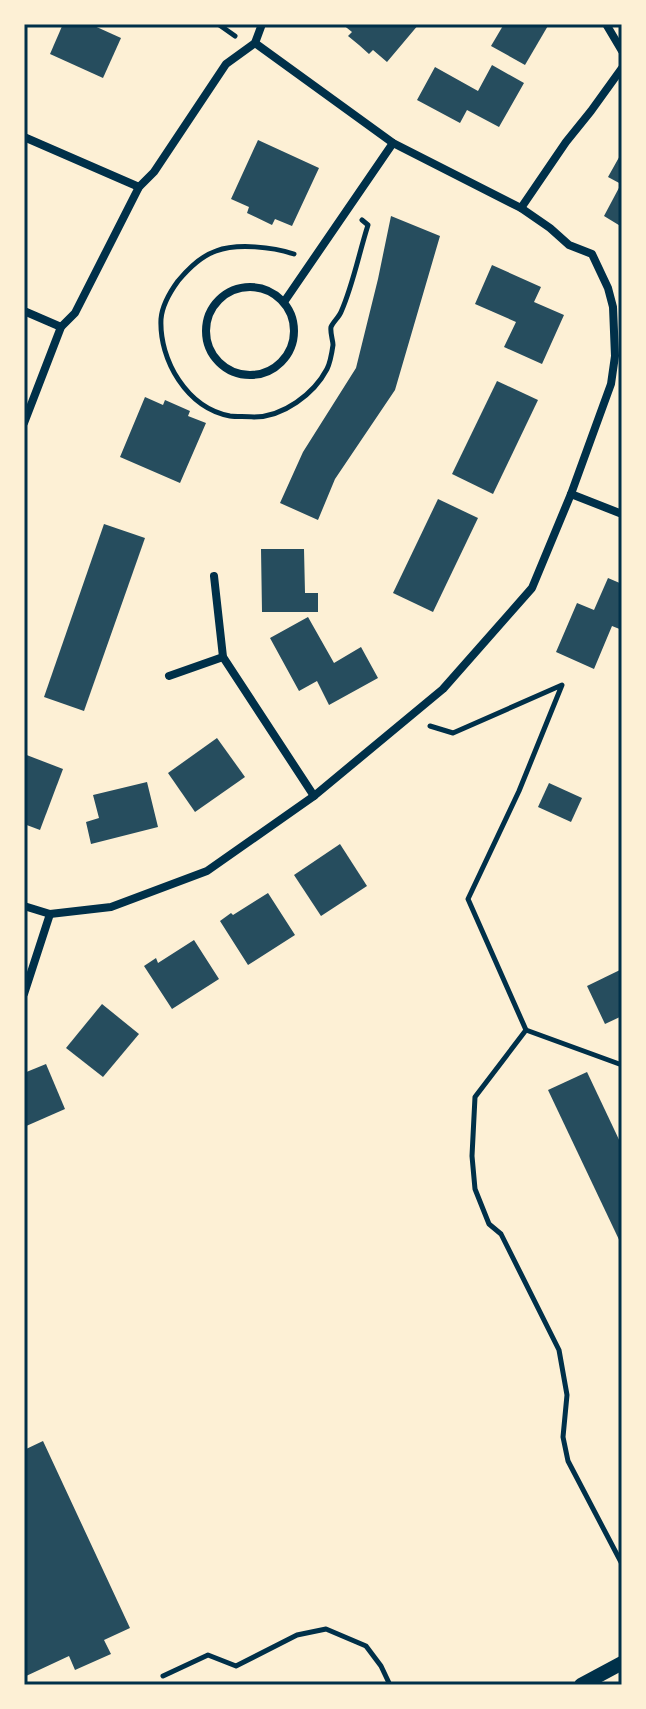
<svg xmlns="http://www.w3.org/2000/svg" width="646" height="1709" viewBox="0 0 646 1709" font-family="'Sofia Sans Condensed',sans-serif">
	<style>
		.building { fill: #264d5e }
		.lines { fill: none; stroke-linecap: round; stroke-linejoin: round }
		.path { stroke: #003049; stroke-width: 5 }
		.minor { stroke: #003049; stroke-width: 8 }
		.tertiary { stroke: #003049; stroke-width: 14 }
		.neatline { fill: none; stroke: #003049; stroke-width: 3 }
	</style>
	<rect width="100%" height="100%" fill="#fdf0d5"/>
	<g class="building">
		<polygon points="63,24 90,24 121,38 103,78 50,54"/>
		<polygon points="342,24 419,24 387,62 373,50 369,54 359,45 348,36 352,32"/>
		<polygon points="504,24 549,24 525,65 491,46"/>
		<polygon points="492,65 524,83 499,127 467,110 460,123 417,100 435,67 478,91"/>
		<polygon points="258,140 319,168 292,226 275,219 272,225 247,213 249,207 231,199"/>
		<polygon points="622,152 622,227 604,216 621,184 608,177"/>
		<polygon points="391,216 440,236 395,390 335,479 318,520 280,503 303,452 356,368 378,279"/>
		<polygon points="492,265 541,287 534,302 564,315 542,364 504,347 516,322 475,304"/>
		<polygon points="497,381 538,400 493,494 452,474"/>
		<polygon points="145,397 163,405 165,400 190,411 188,416 206,423 180,483 120,457"/>
		<polygon points="438,499 478,518 433,612 393,593"/>
		<polygon points="104,524 145,538 84,711 44,697"/>
		<polygon points="261,549 304,549 305,593 318,593 318,612 262,612"/>
		<polygon points="608,578 622,584 622,630 612,626 594,669 556,652 577,603 594,610"/>
		<polygon points="308,617 334,663 361,647 378,678 329,705 317,681 299,691 270,638"/>
		<polygon points="217,738 245,777 195,812 168,773"/>
		<polygon points="24,754 63,769 40,830 24,824"/>
		<polygon points="147,782 158,827 91,844 86,822 99,818 93,795"/>
		<polygon points="549,783 582,798 571,822 538,807"/>
		<polygon points="340,844 367,886 321,916 294,875"/>
		<polygon points="268,893 295,935 248,965 220,921 231,913 233,915"/>
		<polygon points="194,940 219,979 172,1009 144,966 156,958 158,963"/>
		<polygon points="622,969 622,1016 605,1024 587,986"/>
		<polygon points="102,1004 139,1034 103,1077 66,1048"/>
		<polygon points="46,1064 65,1109 24,1127 24,1073"/>
		<polygon points="587,1072 622,1146 622,1246 548,1090"/>
		<polygon points="43,1441 130,1628 104,1640 111,1654 75,1670 69,1656 24,1677 24,1450"/>
	</g>
	<g class="lines">
		<g class="path">
			<polyline points="218,24 235,36"/>
			<path d="M294 254C273 247 237 243 216 251 201 256 188 269 178 281 170 292 162 306 161 319 159 360 187 408 230 416 237 417 246 416 254 417 283 417 314 394 327 369 330 363 332 352 333 345 333 340 330 333 331 327 333 322 339 317 341 312 353 285 359 253 368 225L362 220"/>
			<polyline points="430,726 453,733 562,685 519,791 468,899 526,1030 622,1065"/>
			<polyline points="526,1030 475,1097 472,1156 475,1189 489,1224 501,1234 559,1350 567,1395 563,1437 568,1461 622,1564"/>
			<polyline points="163,1676 208,1655 236,1666 297,1635 326,1629 366,1646 381,1666 390,1685"/>
		</g>
		<g class="minor">
			<polyline points="606,24 622,51"/>
			<polyline points="24,137 139,187"/>
			<polyline points="521,208 566,142 591,111 622,68"/>
			<circle cx="250" cy="331" r="44"/>
			<polyline points="284,302 393,143"/>
			<polyline points="24,311 61,327"/>
			<polyline points="24,423 61,327 75,313 139,187 154,172 226,64 255,43 262,24"/>
			<polyline points="571,494 622,514"/>
			<polyline points="214,576 223,657 314,796"/>
			<polyline points="169,676 223,657"/>
			<polyline points="24,906 50,914 111,907 207,871 314,796 443,689 532,588 571,494 611,384 615,356 613,307 608,288 592,254 569,245 550,228 521,208 393,143 255,43"/>
			<polyline points="24,994 50,914"/>
		</g>
		<polyline class="tertiary" points="581,1685 622,1663"/>
	</g>
	<rect width="646" height="1709" fill="none" stroke="#fdf0d5" stroke-width="52"/>
	<rect x="26" y="26" width="594" height="1657" class="neatline"/>
</svg>
